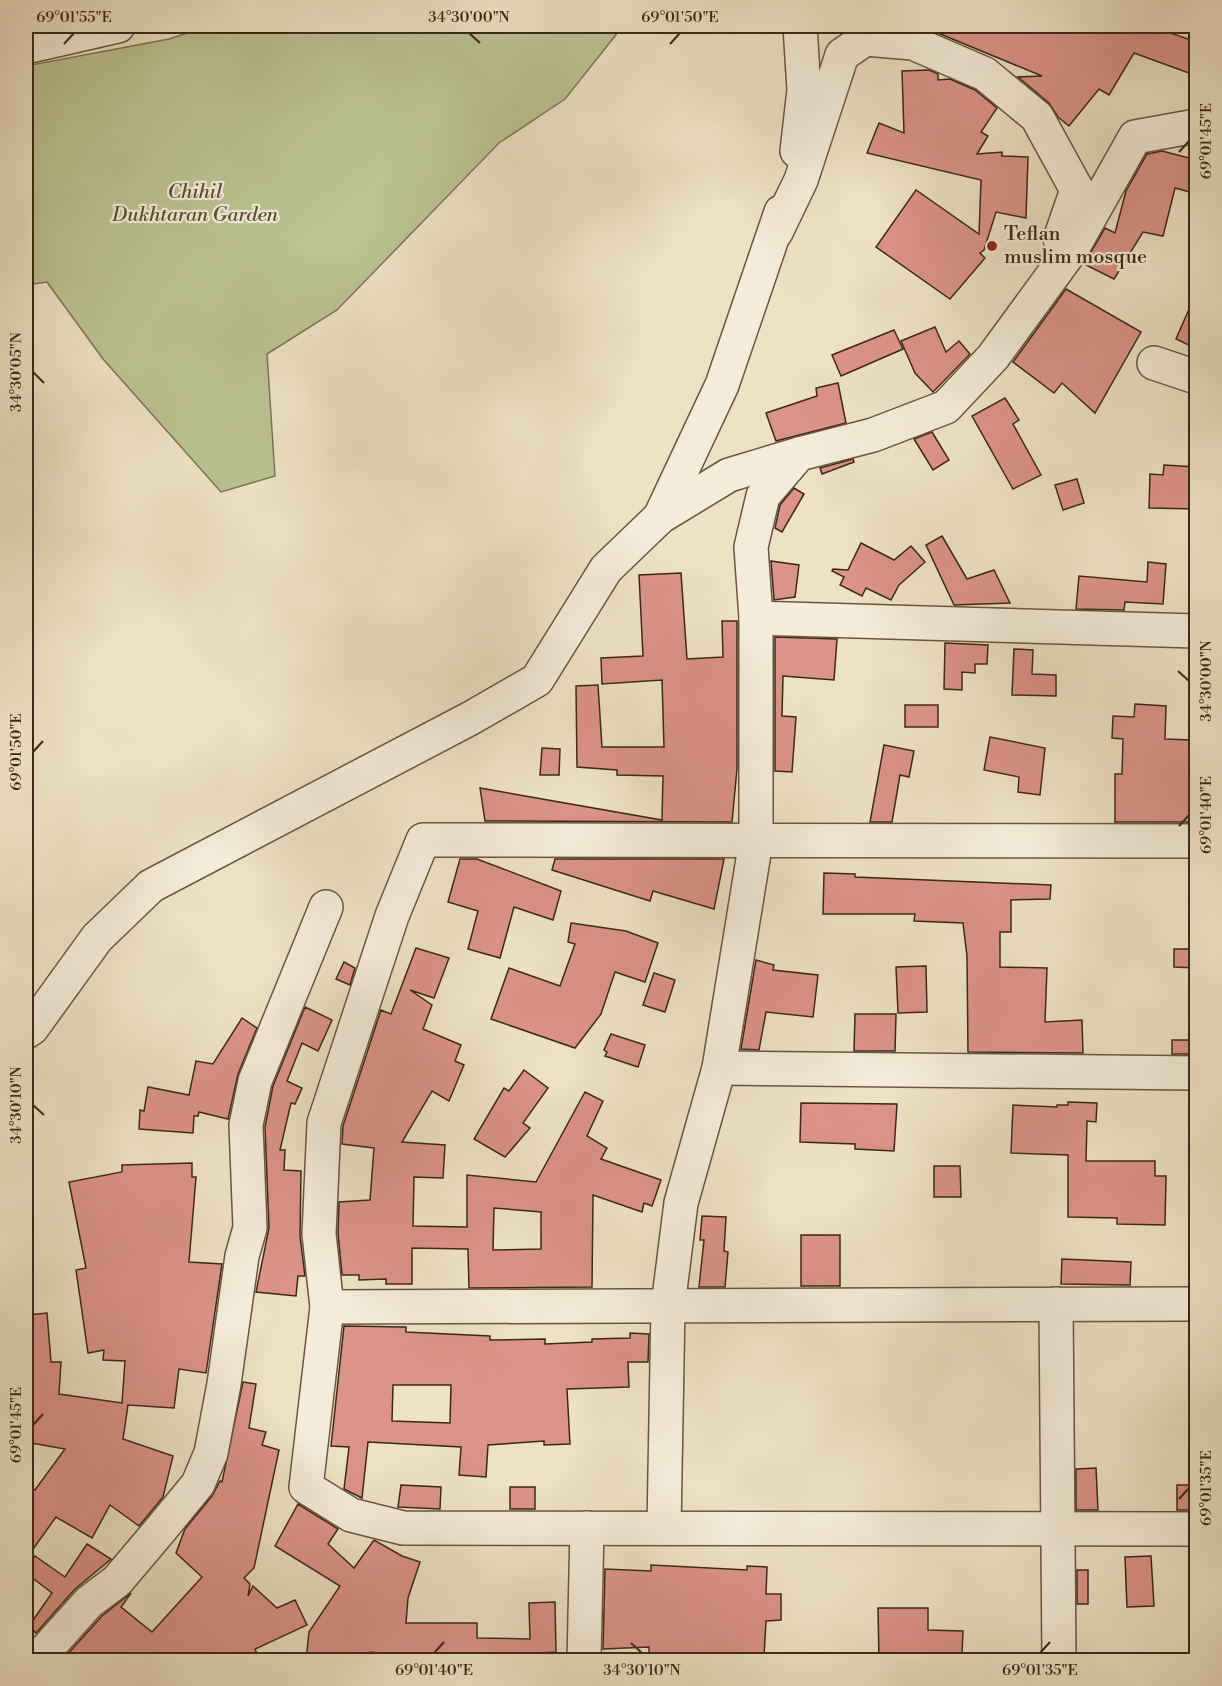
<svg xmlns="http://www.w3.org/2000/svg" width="1222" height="1686" viewBox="0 0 1222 1686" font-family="'Libre Bodoni',serif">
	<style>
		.green { fill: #bbc393; stroke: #7b7654; stroke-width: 1.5 }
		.building { fill: #dc9389; stroke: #3b2816; stroke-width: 1.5; fill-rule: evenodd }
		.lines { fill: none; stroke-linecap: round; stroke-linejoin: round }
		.minor-casing { stroke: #685642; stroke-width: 36 }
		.minor { stroke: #f4ecd9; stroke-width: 33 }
		.ticks { fill: none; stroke: #3b2816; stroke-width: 2 }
		.poi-dot { fill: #8f2418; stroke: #f4ecd9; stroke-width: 2 }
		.labels { text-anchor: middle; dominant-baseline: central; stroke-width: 4.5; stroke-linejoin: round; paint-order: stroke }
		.park-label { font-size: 20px; font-style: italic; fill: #5b4f35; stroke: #f4ecd9 }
		.poi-label { font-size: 20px; fill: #3b2816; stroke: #f4ecd9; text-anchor: start }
		.neatline { fill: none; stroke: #3b2816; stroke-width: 2 }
		.ticks-label { font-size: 15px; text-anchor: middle; fill: #3b2816 }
	</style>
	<rect width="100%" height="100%" fill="#eee2c5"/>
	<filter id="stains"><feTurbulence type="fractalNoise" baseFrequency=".00333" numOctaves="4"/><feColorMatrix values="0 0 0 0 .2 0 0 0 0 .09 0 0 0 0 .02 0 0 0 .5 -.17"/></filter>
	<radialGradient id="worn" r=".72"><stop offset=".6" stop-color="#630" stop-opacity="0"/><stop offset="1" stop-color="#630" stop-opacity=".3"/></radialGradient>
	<polygon class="green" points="209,26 623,26 565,99 499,143 337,310 267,354 275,476 221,492 103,359 47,282 26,285 26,66 169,39"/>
	<g class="building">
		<polygon points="921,26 1150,26 1197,42 1197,76 1134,53 1109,95 1099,89 1069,126 1058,117 1049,103 1018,77 1042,76"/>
		<polygon points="929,70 938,74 938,80 950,79 975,90 997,108 981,132 988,136 977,154 1002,152 1002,156 1028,157 1026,218 996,212 984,250 980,253 985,258 950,299 876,247 916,190 979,234 981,180 867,153 879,123 904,133 902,71"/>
		<polygon points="1162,151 1197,160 1197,194 1175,188 1163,236 1143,232 1114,279 1084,264 1105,228 1115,233 1126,191 1147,154"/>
		<polygon points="1066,289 1141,332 1095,413 1062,383 1054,393 1013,362"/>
		<polygon points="1197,291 1197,349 1176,339"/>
		<polygon points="935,327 946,352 959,341 970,354 933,392 915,373 901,341"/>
		<polygon points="894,330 903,349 841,376 832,355"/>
		<polygon points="838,383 846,423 776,441 766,413 817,396 816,388"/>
		<polygon points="1005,398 1019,420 1013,424 1041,475 1013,489 972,416"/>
		<polygon points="932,432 949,460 933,470 914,439"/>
		<polygon points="853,459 854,462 822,474 820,468"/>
		<polygon points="1164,465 1197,467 1197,509 1149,508 1150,474 1163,475"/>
		<polygon points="1077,479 1084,503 1063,510 1055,485"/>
		<polygon points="794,488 804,494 782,532 775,528 780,505"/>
		<polygon points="942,536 967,579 994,570 1010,603 954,605 926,545"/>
		<polygon points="861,543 894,560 911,546 925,562 899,585 891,600 866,588 862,596 840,585 844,577 832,571 833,569 848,570"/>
		<polygon points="771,561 799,565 795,597 774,600"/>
		<polygon points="1148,562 1166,564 1163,604 1125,602 1124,610 1076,609 1079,576 1147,582"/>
		<polygon points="681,573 687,659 723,657 722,621 737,621 737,769 732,822 485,821 480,788 662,820 663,776 617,775 617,770 577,767 576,686 598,685 602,747 664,747 662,680 602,684 601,658 643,656 639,575"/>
		<polygon points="775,637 837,639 834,680 783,676 782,716 796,717 792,772 775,771"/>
		<polygon points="945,643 988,645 987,664 975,664 975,673 962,672 962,690 944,689"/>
		<polygon points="1014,649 1033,650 1032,674 1056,675 1056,696 1012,695"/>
		<polygon points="1135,704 1166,706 1165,739 1191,740 1190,822 1115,822 1115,774 1122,774 1123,739 1112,738 1113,716 1134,717"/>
		<rect x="905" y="705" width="33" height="22"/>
		<polygon points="990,737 1045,748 1040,795 1018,792 1019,777 984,770"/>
		<polygon points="884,745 914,751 909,777 900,775 892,822 870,822"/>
		<polygon points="542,748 560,749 559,775 540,775"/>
		<polygon points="460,859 477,859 561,891 553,920 514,907 500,958 468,949 478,911 448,902"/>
		<polygon points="555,859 724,859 714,909 653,891 650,901 552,870"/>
		<polygon points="824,873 855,874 855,877 1051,885 1050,899 1011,900 1011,932 1000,932 1000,967 1047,968 1045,1022 1082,1020 1083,1053 968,1052 967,956 963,923 914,921 915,914 823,914"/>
		<polygon points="571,923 626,931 658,943 645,982 615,972 601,1014 575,1048 491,1019 509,968 560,986 575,944 568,942"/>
		<path d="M416 948 449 958 434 998 410 990 432 1005 423 1029 461 1045 455 1061 464 1065 449 1101 432 1091 402 1142 445 1145 443 1178 414 1177 413 1226 467 1227V1175L536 1182 585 1092 603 1101 587 1136 607 1148 601 1159 661 1180 652 1206 644 1203 642 1212 593 1195 592 1287 469 1288 468 1249 412 1248V1284H386V1279L359 1280V1275H342L338 1233 339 1202 370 1200 374 1148 342 1144 343 1126 381 1010 391 1014ZM494 1208 541 1212V1249L493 1250Z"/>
		<polygon points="1174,949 1197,949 1197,968 1174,967"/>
		<polygon points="756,960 774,965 773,970 818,975 813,1017 766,1012 759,1050 741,1049"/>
		<polygon points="344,962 355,968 350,985 336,979"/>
		<polygon points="926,966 927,1012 898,1013 896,967"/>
		<polygon points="654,973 675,980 665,1012 643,1005"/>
		<polygon points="305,1007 332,1020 318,1051 302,1043 287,1081 302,1088 295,1104 291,1103 280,1150 285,1150 284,1170 301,1171 300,1236 305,1276 298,1276 296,1296 256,1292 269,1228 265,1127 273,1086"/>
		<polygon points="855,1014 896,1014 895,1051 854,1051"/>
		<polygon points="242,1018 257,1028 238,1074 228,1119 199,1112 198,1116 194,1116 193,1133 139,1129 140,1110 144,1111 148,1087 189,1095 196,1061 213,1064"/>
		<polygon points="611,1034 645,1045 638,1067 605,1056 607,1052 604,1050"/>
		<rect x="1172" y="1040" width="22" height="14"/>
		<polygon points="524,1070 548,1088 523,1123 530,1128 505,1157 474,1139 504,1088 509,1091"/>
		<polygon points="1068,1102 1097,1103 1096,1122 1087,1121 1086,1161 1155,1161 1155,1176 1166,1176 1165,1225 1117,1224 1117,1218 1068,1217 1068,1155 1011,1153 1013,1105 1057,1107 1057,1105 1068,1105"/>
		<polygon points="801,1103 897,1104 894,1151 855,1149 855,1144 800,1142"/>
		<polygon points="192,1163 192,1177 196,1177 189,1262 222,1264 206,1373 179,1369 174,1408 128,1405 123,1439 173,1456 163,1497 139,1526 110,1505 92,1538 56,1517 26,1559 26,1483 35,1490 65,1449 26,1442 26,1360 32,1360 28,1315 47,1313 51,1362 61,1362 59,1394 122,1403 125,1361 103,1360 104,1350 88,1353 76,1270 86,1268 69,1182 122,1172 122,1165"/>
		<polygon points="934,1166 960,1166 961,1197 934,1197"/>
		<polygon points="702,1216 726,1217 724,1251 728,1252 725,1287 699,1287 704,1240 700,1240"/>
		<rect x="801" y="1235" width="39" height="51"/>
		<polygon points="1062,1259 1131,1262 1130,1285 1061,1284"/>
		<path d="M344 1326 406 1327V1332L490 1336V1340L545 1339V1344L592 1342V1339L630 1338V1333L649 1334 648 1362H628L629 1387 567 1389 570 1444 544 1445V1441L488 1445 486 1477 459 1475 461 1447 368 1442 362 1498 344 1489 349 1447 331 1446ZM393 1385H451L450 1423 392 1421Z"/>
		<polygon points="243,1382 256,1384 249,1428 266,1432 262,1445 279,1450 254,1568 244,1578 250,1584 248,1596 253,1586 277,1608 295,1600 307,1625 255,1649 260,1660 70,1660 65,1657 102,1616 131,1593 121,1607 152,1632 202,1577 176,1553 185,1529 212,1496 220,1481 222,1482"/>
		<polygon points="1096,1468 1098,1510 1076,1510 1076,1469"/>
		<polygon points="401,1485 441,1487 440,1509 398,1507"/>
		<rect x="1177" y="1485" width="20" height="25"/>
		<rect x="510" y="1487" width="25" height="22"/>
		<polygon points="298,1504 338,1529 328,1544 354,1568 374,1540 402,1556 420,1562 408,1598 406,1623 477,1623 477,1638 530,1639 529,1603 555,1602 556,1652 539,1653 539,1660 427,1660 427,1658 370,1652 371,1660 306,1660 309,1632 340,1586 275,1546"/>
		<polygon points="87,1544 111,1559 75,1589 36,1633 29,1626 52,1593 26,1573 26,1569 35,1556 65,1577"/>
		<polygon points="1151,1556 1154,1606 1127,1607 1125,1557"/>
		<polygon points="651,1565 747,1570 747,1566 767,1567 766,1594 781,1594 781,1620 766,1621 764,1656 649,1655 649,1647 603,1649 605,1569 651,1571"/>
		<rect x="1077" y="1570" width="11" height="34"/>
		<polygon points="878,1608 928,1608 928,1630 963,1631 962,1654 920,1653 920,1660 879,1660"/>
	</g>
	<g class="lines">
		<defs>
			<g id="minor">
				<polyline points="26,47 118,26"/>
				<polyline points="797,151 804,90 800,26"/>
				<polyline points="776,232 801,180 842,55 865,39 913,43 985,74 1037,117 1077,190 1060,239"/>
				<polyline points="1154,363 1196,377"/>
				<polyline points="660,517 722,385 781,212"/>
				<polyline points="756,618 1196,631"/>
				<polyline points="1196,841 423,840 392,916 324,1123 319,1234 327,1307 306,1487 351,1515 403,1528 1196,1529"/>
				<polyline points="26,1032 32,1028 97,938 151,886 471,718 537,680 606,569 660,517 729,475 799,454"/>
				<polyline points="719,1068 1196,1073"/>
				<polyline points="1056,1304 1059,1660"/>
				<polyline points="327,1307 1196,1304"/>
				<polyline points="664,1528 668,1306 681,1203 719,1068 756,841 756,618 751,547 763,496 799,454 873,435 946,407 993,357 1072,249 1135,137 1196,126"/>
				<polyline points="37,1660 89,1602 117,1581 161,1529 198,1484 211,1453 224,1384 242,1256 250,1228 246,1125 255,1081 326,907"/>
				<polyline points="584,1660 587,1528"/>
			</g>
		</defs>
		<use href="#minor" class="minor-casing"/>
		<use href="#minor" class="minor"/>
	</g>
	<path class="ticks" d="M469 33 480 43M64 44 74 33M670 44 680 33M1179 152 1189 141M33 372 44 383M1178 671 1189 681M33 752 43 741M1179 826 1189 815M33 1105 44 1115M33 1425 43 1414M1179 1499 1189 1488M631 1643 642 1653M434 1653 444 1642M1040 1653 1050 1642"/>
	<circle class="poi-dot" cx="992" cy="246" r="6"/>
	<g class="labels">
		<g class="park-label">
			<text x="195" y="192">Chihil<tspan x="195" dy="23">Dukhtaran Garden</tspan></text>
		</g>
		<g class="poi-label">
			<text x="1004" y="234">Teflan<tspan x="1004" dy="23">muslim mosque</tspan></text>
		</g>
	</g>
	<rect width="1222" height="1686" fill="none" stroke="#eee2c5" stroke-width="66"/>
	<rect x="33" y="33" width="1156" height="1620" class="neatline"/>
	<g class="ticks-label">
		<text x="74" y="22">69°01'55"E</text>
		<text x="469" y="22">34°30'00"N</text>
		<text x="680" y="22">69°01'50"E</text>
		<text transform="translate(1206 141) rotate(-90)" y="5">69°01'45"E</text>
		<text transform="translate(16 372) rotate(-90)" y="5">34°30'05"N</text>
		<text transform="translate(1206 681) rotate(-90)" y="5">34°30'00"N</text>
		<text transform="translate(16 752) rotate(-90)" y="5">69°01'50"E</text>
		<text transform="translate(1206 815) rotate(-90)" y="5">69°01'40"E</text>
		<text transform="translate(16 1105) rotate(-90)" y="5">34°30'10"N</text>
		<text transform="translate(16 1425) rotate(-90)" y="5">69°01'45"E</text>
		<text transform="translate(1206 1488) rotate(-90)" y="5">69°01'35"E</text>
		<text x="434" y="1675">69°01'40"E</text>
		<text x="642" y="1675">34°30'10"N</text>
		<text x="1040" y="1675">69°01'35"E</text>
	</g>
	<rect width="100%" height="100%" filter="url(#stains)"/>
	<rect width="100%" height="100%" fill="url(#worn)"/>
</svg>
